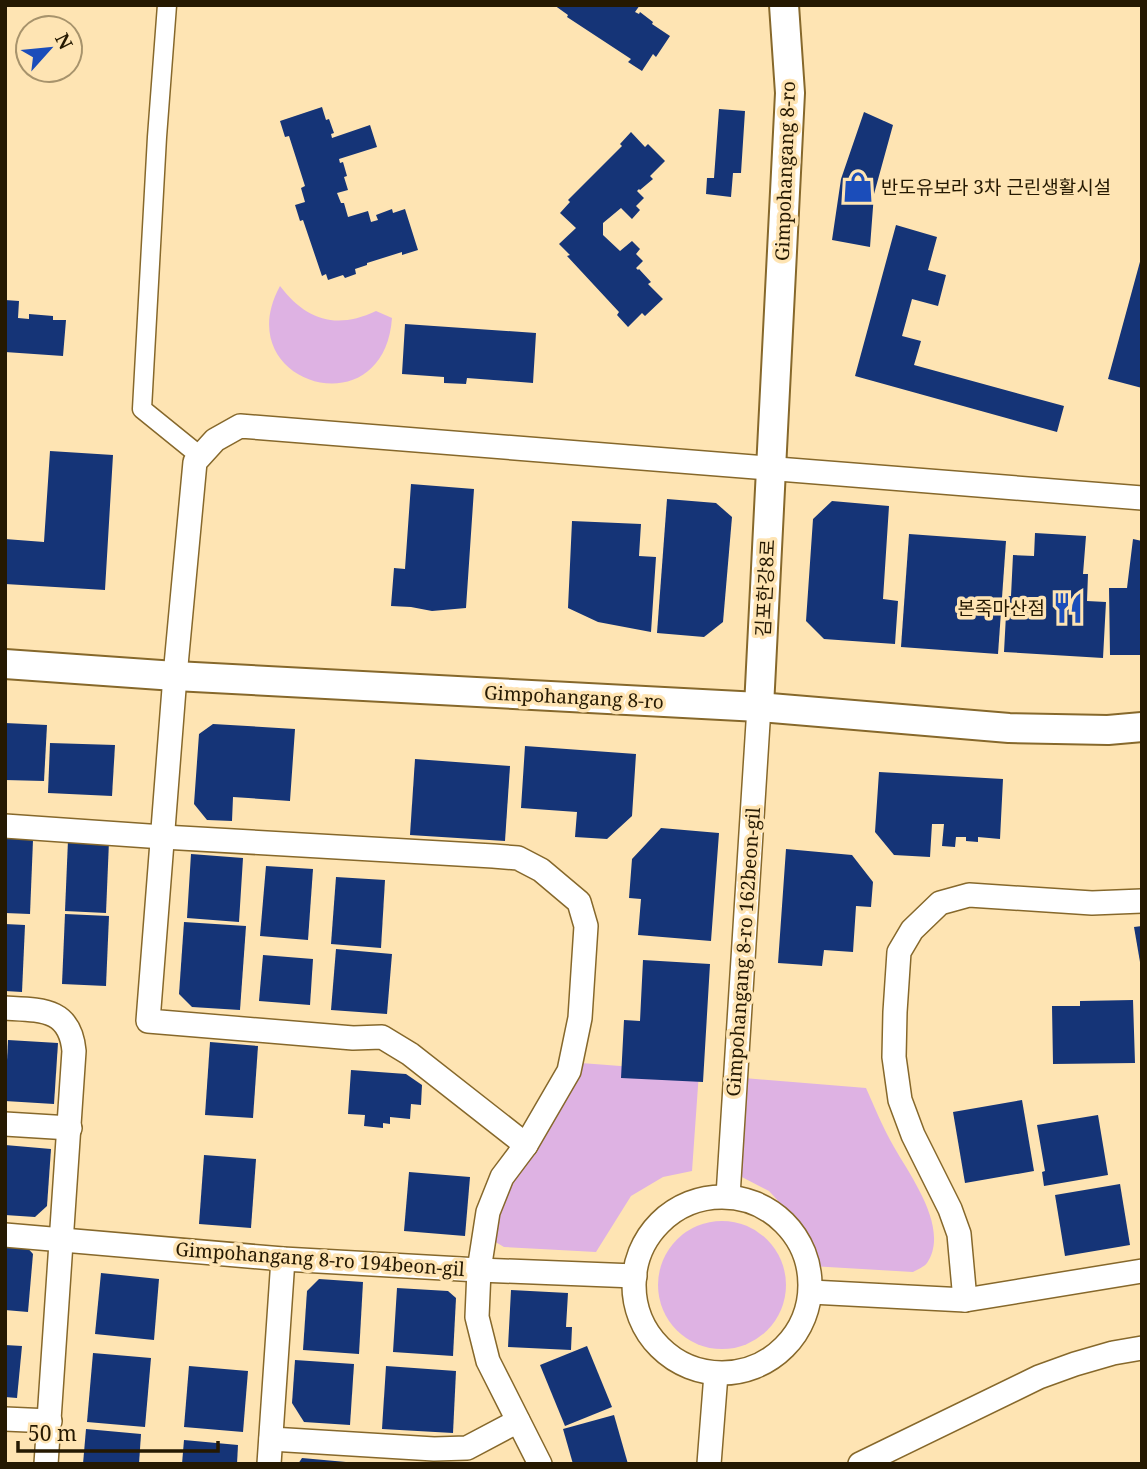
<svg xmlns="http://www.w3.org/2000/svg" width="1147" height="1469" viewBox="0 0 1147 1469" font-family="'Noto Serif','Noto Sans KR',serif">
	<style>
		.green { fill: #deb2e3 }
		.building { fill: #153477 }
		.lines { fill: none; stroke-linecap: round; stroke-linejoin: round }
		.pedestrian-casing { stroke: #86682b; stroke-width: 21 }
		.minor-casing { stroke: #86682b; stroke-width: 26 }
		.tertiary-casing { stroke: #86682b; stroke-width: 32 }
		.pedestrian { stroke: #fff; stroke-width: 18 }
		.minor { stroke: #fff; stroke-width: 23 }
		.tertiary { stroke: #fff; stroke-width: 28 }
		.labels { text-anchor: middle; dominant-baseline: central; stroke-width: 7; stroke-linejoin: round; paint-order: stroke }
		.street-label { font-size: 19px; fill: #251902; stroke: #fee4b3 }
		.poi-label { font-size: 19px; fill: #251902; stroke: #fee4b3; text-anchor: start }
	</style>
	<rect width="100%" height="100%" fill="#fee4b3"/>
	<g class="green">
		<path d="M280 286C306 320 336 330 376 311L392 318C384 431 227 383 280 286Z"/>
		<polygon points="581,1063 699,1072 692,1171 663,1177 631,1196 596,1252 504,1247 492,1240 492,1211"/>
		<path d="M744 1078 866 1088C875 1108 883 1128 894 1147 911 1177 950 1229 927 1263 924 1267 918 1269 913 1272L811 1266 809 1251 795 1219 769 1191 736 1174Z"/>
		<circle cx="722" cy="1285" r="64"/>
	</g>
	<g class="building">
		<polygon points="554,5 640,5 635,12 639,14 640,12 653,22 652,24 670,36 656,57 653,54 642,71 628,62 631,59 567,17 568,15"/>
		<polygon points="322,107 326,120 329,119 334,133 331,134 332,138 370,125 377,147 339,159 340,163 343,162 347,176 344,177 348,190 337,193 341,203 344,203 348,217 368,211 371,222 378,220 376,215 392,209 393,213 405,209 418,250 402,255 402,252 367,263 367,265 355,269 356,274 345,278 343,275 328,280 326,274 322,276 303,220 300,221 295,205 305,202 301,188 305,186 289,136 285,137 280,121"/>
		<polygon points="719,109 745,111 741,173 733,173 731,197 706,194 707,178 714,178"/>
		<polygon points="864,112 893,125 874,194 870,247 832,240 841,179"/>
		<polygon points="631,132 645,147 648,144 665,161 650,176 653,179 640,190 639,189 637,191 644,198 636,206 640,210 632,219 621,208 603,223 603,235 620,251 632,241 640,249 636,254 643,261 636,268 638,270 639,269 651,282 648,284 663,299 645,316 642,313 628,327 617,315 619,312 567,256 570,255 559,244 576,228 560,213 570,202 568,200 622,146 620,144"/>
		<polygon points="896,225 937,237 928,270 946,275 938,306 912,299 902,336 921,341 914,365 1064,406 1057,432 855,376"/>
		<polygon points="1141,258 1142,258 1142,388 1108,379"/>
		<polygon points="5,300 19,301 18,318 29,319 29,314 53,316 53,320 66,320 63,356 5,352"/>
		<polygon points="405,324 536,333 533,383 467,378 466,384 444,383 444,377 402,374"/>
		<polygon points="50,451 113,455 105,590 5,584 5,539 44,542"/>
		<polygon points="411,484 474,489 466,608 432,611 411,607 391,606 394,568 405,569"/>
		<polygon points="667,499 716,503 732,517 723,622 704,637 657,633"/>
		<polygon points="832,501 889,506 883,599 898,601 895,644 824,639 806,621 813,519"/>
		<polygon points="572,521 641,524 639,556 656,557 651,632 598,622 568,608"/>
		<polygon points="1035,533 1086,536 1083,574 1088,574 1087,601 1106,602 1103,658 1004,652 1007,596 1011,596 1013,555 1034,556"/>
		<polygon points="909,534 1006,541 998,654 901,647"/>
		<polygon points="1133,539 1142,541 1142,655 1110,655 1109,588 1127,588"/>
		<polygon points="5,723 47,725 44,781 5,780"/>
		<polygon points="213,724 295,729 290,801 233,797 232,821 207,820 194,804 199,734"/>
		<polygon points="50,743 115,745 112,796 48,793"/>
		<polygon points="525,746 636,754 632,816 607,839 575,837 577,812 521,808"/>
		<polygon points="415,759 510,766 505,841 410,835"/>
		<polygon points="879,772 1003,779 1000,839 978,837 978,842 966,841 966,837 956,837 955,847 942,846 944,824 932,824 930,857 894,855 875,832"/>
		<polygon points="661,828 719,833 711,941 638,935 641,899 629,898 632,859"/>
		<polygon points="5,838 33,840 30,914 5,913"/>
		<polygon points="68,840 109,841 106,913 65,911"/>
		<polygon points="786,849 852,855 873,882 871,907 856,906 853,952 824,950 822,966 778,963"/>
		<polygon points="191,854 243,858 239,922 187,918"/>
		<polygon points="266,866 313,869 308,940 260,936"/>
		<polygon points="336,877 385,880 381,948 331,944"/>
		<polygon points="65,914 109,916 106,986 62,984"/>
		<polygon points="184,922 246,926 240,1010 192,1007 179,994"/>
		<polygon points="5,924 25,925 22,992 5,991"/>
		<polygon points="1142,926 1142,962 1140,962 1134,927"/>
		<polygon points="336,949 392,954 387,1014 331,1010"/>
		<polygon points="263,955 313,959 310,1005 259,1001"/>
		<polygon points="643,960 710,964 703,1082 621,1078 624,1020 640,1021"/>
		<polygon points="1133,1000 1135,1063 1053,1064 1052,1006 1080,1006 1080,1001"/>
		<polygon points="8,1040 58,1043 54,1104 5,1101"/>
		<polygon points="210,1042 258,1046 253,1118 205,1115"/>
		<polygon points="351,1070 406,1074 422,1085 421,1105 411,1104 410,1119 390,1117 390,1124 383,1123 383,1128 364,1126 365,1115 348,1114"/>
		<polygon points="1022,1100 1034,1171 965,1183 953,1112"/>
		<polygon points="1098,1115 1108,1175 1044,1186 1042,1172 1045,1171 1037,1125"/>
		<polygon points="5,1145 51,1149 47,1206 35,1217 5,1215"/>
		<polygon points="204,1155 256,1159 251,1228 199,1224"/>
		<polygon points="409,1172 470,1177 465,1236 404,1231"/>
		<polygon points="1120,1184 1130,1245 1065,1256 1055,1195"/>
		<polygon points="5,1244 25,1245 33,1254 28,1312 5,1310"/>
		<polygon points="101,1273 159,1279 154,1340 95,1334"/>
		<polygon points="319,1279 363,1282 359,1354 303,1350 307,1291"/>
		<polygon points="397,1288 448,1291 456,1298 453,1356 393,1352"/>
		<polygon points="511,1290 568,1293 566,1327 572,1327 571,1350 508,1347"/>
		<polygon points="5,1345 22,1346 17,1398 5,1397"/>
		<polygon points="587,1346 612,1407 565,1426 540,1365"/>
		<polygon points="93,1353 151,1358 145,1427 87,1422"/>
		<polygon points="295,1360 354,1364 350,1425 304,1422 292,1403"/>
		<polygon points="189,1366 248,1371 243,1432 184,1427"/>
		<polygon points="386,1366 456,1371 453,1433 382,1429"/>
		<polygon points="614,1415 628,1464 573,1464 563,1429"/>
		<polygon points="86,1429 141,1434 139,1464 83,1464"/>
		<polygon points="184,1440 238,1445 237,1464 182,1464"/>
		<polygon points="302,1458 346,1462 346,1464 298,1464"/>
	</g>
	<g class="lines">
		<defs>
			<polyline id="pedestrian" points="167,5 157,137 142,409 200,456"/>
			<g id="minor">
				<polyline points="5,826 163,837 493,856 518,858 541,870 579,902 586,926 580,1018 569,1071 526,1145"/>
				<path d="M5 1008C41 1010 70 1008 74 1051L46 1464"/>
				<polyline points="5,1124 70,1128"/>
				<polyline points="728,1196 759,707"/>
				<circle cx="722" cy="1285" r="88"/>
				<polyline points="5,1235 283,1259 479,1270 635,1276"/>
				<polyline points="811,1292 965,1300 1142,1271"/>
				<polyline points="965,1300 959,1234 950,1209 913,1135 900,1100 894,1057 895,1012 899,952 912,930 940,903 969,895 1092,903 1142,901"/>
				<polyline points="5,1419 50,1421"/>
				<polyline points="271,1439 434,1449 467,1448 518,1421"/>
				<polyline points="269,1464 283,1259"/>
				<polyline points="540,1464 488,1361 477,1317 479,1270 488,1212 502,1177 526,1145 410,1054 382,1037 353,1038 148,1021 175,676 195,462 215,440 240,426 1142,498"/>
				<polyline points="709,1464 716,1374"/>
				<polyline points="860,1464 1039,1377 1075,1364 1113,1353 1142,1348"/>
			</g>
			<g id="tertiary">
				<polyline points="5,664 175,676 759,707 1009,728 1108,730 1142,727"/>
				<polyline points="759,707 790,93 784,5"/>
			</g>
		</defs>
		<use href="#pedestrian" class="pedestrian-casing"/>
		<use href="#minor" class="minor-casing"/>
		<use href="#tertiary" class="tertiary-casing"/>
		<use href="#pedestrian" class="pedestrian"/>
		<use href="#minor" class="minor"/>
		<use href="#tertiary" class="tertiary"/>
	</g>
	<defs>
		<symbol id="shop-bare" viewBox="-9 -9 18 18"><path d="M-5-2.5h2.3a2.7 3.5 0 0 1 5.4 0H5L5.5 6h-11ZM-1.5-2.5h3a1.5 2.3 0 0 0-3 0Z" fill="#1b4dba" stroke="#fee4b3" stroke-width="2.5" paint-order="stroke"/></symbol>
		<symbol id="restaurant-bare" viewBox="-9 -9 18 18"><path d="M-5-6h1v4h1v-4h1v4h1v-4h1v5L-1.5 .5V6h-2V.5L-5-1ZM5-6V6H3V1.5H1.5Q1.5-4 5-6Z" fill="#1b4dba" stroke="#fee4b3" stroke-width="2.5" paint-order="stroke"/></symbol>
	</defs>
	<g fill-rule="evenodd">
		<use href="#shop-bare" x="836" y="165" width="44" height="44"/>
		<use href="#restaurant-bare" x="1046" y="586" width="44" height="44"/>
	</g>
	<g class="labels">
		<g class="street-label">
			<text transform="translate(785 171) rotate(-88)">Gimpohangang 8-ro</text>
			<text transform="translate(765 588) rotate(-87)">김포한강8로</text>
			<text transform="translate(574 697) rotate(3)">Gimpohangang 8-ro</text>
			<text transform="translate(743 952) rotate(-86)">Gimpohangang 8-ro 162beon-gil</text>
			<text transform="translate(320 1259) rotate(4)">Gimpohangang 8-ro 194beon-gil</text>
		</g>
		<g class="poi-label">
			<text x="881" y="187">반도유보라 3차 근린생활시설</text>
			<text x="1045" y="608" text-anchor="end">본죽마산점</text>
		</g>
	</g>
	<rect width="1147" height="1469" fill="none" stroke="#251902" stroke-width="14"/>
	<g transform="translate(49 49) rotate(63)"><circle r="33" fill="#fee4b3" stroke="#a7936c" stroke-width="2"/>
	<path d="M0-5L12 26L0 18L-12 26Z" fill="#1b4dba"/>
	<text y="-10" font-size="19" font-weight="bold" text-anchor="middle" fill="#251902">N</text>
	</g>
	<path d="M18 1441v10h200v-10" fill="none" stroke="#251902" stroke-width="3.5"/>
	<text x="28" y="1441" font-size="21" fill="#251902" stroke="#fee4b3" stroke-width="5" paint-order="stroke">50 m</text>
</svg>
